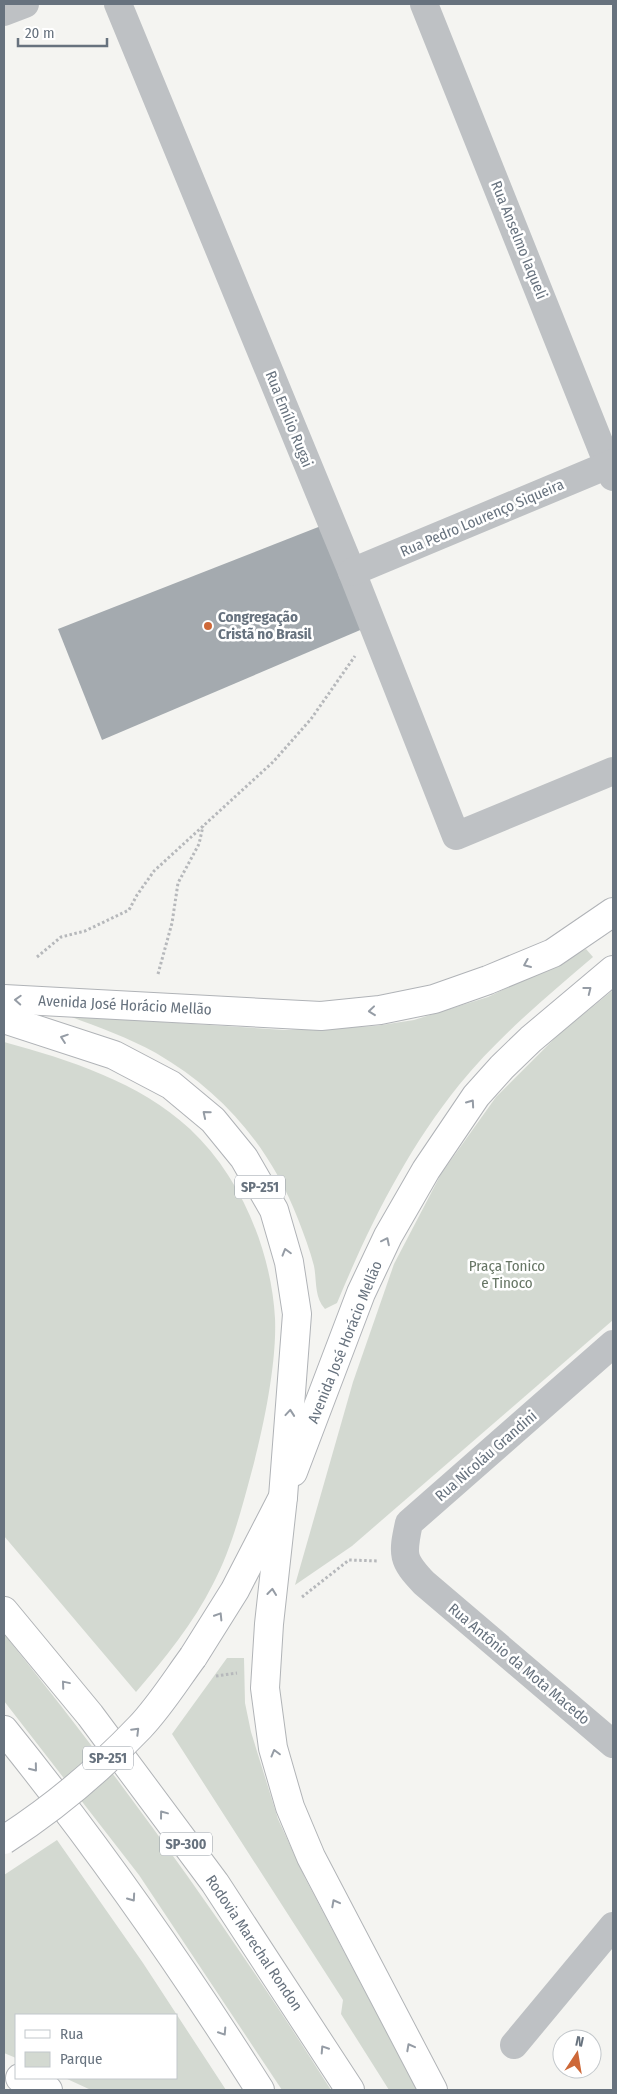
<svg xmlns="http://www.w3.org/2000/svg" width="617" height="2094" viewBox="0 0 617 2094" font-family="'Fira Sans Condensed',sans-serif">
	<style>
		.green { fill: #d3d9d1 }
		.building { fill: #a4aaaf }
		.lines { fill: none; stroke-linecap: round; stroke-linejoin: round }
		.primary-casing { stroke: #b0b3b7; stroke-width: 30 }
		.motorway-casing { stroke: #b1b4b7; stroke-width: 30 }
		.path { stroke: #b6b8bb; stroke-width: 3; stroke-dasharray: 2.5 2.5; stroke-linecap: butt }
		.minor { stroke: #bec1c4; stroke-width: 28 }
		.primary { stroke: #fff; stroke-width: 28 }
		.motorway { stroke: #fff; stroke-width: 28 }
		.primary-bridge-casing { stroke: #b0b3b7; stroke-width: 30; stroke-linecap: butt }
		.primary-bridge { stroke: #fff; stroke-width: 28 }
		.oneway { stroke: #959ca5 }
		.poi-dot { fill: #cd6838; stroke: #fff; stroke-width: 2 }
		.labels { text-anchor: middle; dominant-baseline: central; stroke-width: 5; stroke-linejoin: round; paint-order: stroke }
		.shield { fill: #fff; stroke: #959ca5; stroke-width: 1 }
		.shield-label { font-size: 14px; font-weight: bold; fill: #67727e }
		.street-label { font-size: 15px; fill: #67727e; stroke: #fff }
		.poi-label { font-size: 15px; font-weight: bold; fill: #67727e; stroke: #fff; text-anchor: start }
		.park-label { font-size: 15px; fill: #677665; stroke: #fff }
	</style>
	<rect width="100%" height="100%" fill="#f4f4f1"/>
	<g class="green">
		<path d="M586 949 593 957C546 997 498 1037 459 1085 406 1151 369 1226 337 1303L325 1309C314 1297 317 1281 314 1266 310 1250 304 1235 298 1219 270 1147 223 1092 156 1053 129 1038 98 1027 69 1016L285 1030 375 1026 414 1020 488 997Z"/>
		<polygon points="613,990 613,1320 352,1546 295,1585 353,1382 394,1264 441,1174 496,1097 558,1035"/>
		<path d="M4 1042C70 1060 139 1082 190 1129 241 1177 271 1250 275 1318 277 1364 263 1430 251 1474 241 1511 231 1550 213 1584 193 1624 165 1658 136 1692L4 1536Z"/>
		<path d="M4 1634C122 1780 231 1932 331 2090H282L139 1875 4 1701Z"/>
		<polygon points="227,1658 244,1658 245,1703 251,1732 278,1819 305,1878 417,2090 389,2090 341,2014 343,2000 172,1734"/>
		<polygon points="57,1840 143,1963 226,2090 91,2090 65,2078 176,2078 176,2015 16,2015 16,2058 4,2053 4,1875"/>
	</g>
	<polygon class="building" points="326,524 365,628 102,740 58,629"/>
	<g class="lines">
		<defs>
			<g id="primary">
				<polyline points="4,999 321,1016 380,1010 434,999 488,980 553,953 613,912"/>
				<polyline points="4,1019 114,1055 171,1085 213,1120 244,1158 274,1210 289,1262 297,1314 283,1497 235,1590 193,1657"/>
				<polyline points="293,1472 361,1293 388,1236 426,1170 476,1096 502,1067 531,1039 613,970"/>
			</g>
			<g id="motorway">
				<polyline points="283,1497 269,1624 265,1688 273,1748 290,1807 311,1857 433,2090"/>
				<polyline points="4,1611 90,1715 215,1883 350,2090"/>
				<path d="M4 1730C97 1845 181 1965 260 2090"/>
				<polyline points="20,2078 48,2090"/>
			</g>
		</defs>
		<use href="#primary" class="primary-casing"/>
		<use href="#motorway" class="motorway-casing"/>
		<g class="path">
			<polyline points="37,957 61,937 85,931 129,910 137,895 154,871 273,762 311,719 355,656"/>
			<polyline points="158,974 172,923 178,883 199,844 203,826"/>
			<polyline points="302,1597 349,1560 378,1561"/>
			<polyline points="216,1676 237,1673"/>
		</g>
		<g class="minor">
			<polyline points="118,4 352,572 456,836 613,771"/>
			<polyline points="424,4 613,477"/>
			<polyline points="4,12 25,4"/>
			<polyline points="352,572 613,463"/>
			<path d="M613 1344 409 1523C402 1555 402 1560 424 1583L613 1744"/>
			<polyline points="514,2045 613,1926"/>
		</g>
		<use href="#primary" class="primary"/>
		<use href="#motorway" class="motorway"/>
		<defs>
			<path id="primary-bridge" d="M4 1840C54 1808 99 1770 140 1727 160 1706 176 1680 193 1657"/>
		</defs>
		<use href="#primary-bridge" class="primary-bridge-casing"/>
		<use href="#primary-bridge" class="primary-bridge"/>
	</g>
	<defs><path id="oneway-chevron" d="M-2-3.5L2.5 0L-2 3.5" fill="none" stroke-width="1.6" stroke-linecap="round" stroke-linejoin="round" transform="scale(1.25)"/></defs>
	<g class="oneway">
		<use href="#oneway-chevron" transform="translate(527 964) rotate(157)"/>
		<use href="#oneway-chevron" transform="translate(588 990) rotate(-38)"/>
		<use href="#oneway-chevron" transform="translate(18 1000) rotate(-177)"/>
		<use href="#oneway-chevron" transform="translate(372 1011) rotate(174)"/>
		<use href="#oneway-chevron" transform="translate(64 1038) rotate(-161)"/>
		<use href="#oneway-chevron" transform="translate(471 1103) rotate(-55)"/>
		<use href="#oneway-chevron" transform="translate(206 1114) rotate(-140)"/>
		<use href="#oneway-chevron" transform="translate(386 1241) rotate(-64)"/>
		<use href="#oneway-chevron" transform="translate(286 1252) rotate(-106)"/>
		<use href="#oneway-chevron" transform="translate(290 1413) rotate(-85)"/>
		<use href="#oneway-chevron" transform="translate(272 1592) rotate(-84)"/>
		<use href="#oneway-chevron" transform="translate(219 1616) rotate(-58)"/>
		<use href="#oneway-chevron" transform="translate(65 1684) rotate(-130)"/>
		<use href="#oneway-chevron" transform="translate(136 1731) rotate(-45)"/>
		<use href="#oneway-chevron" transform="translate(275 1753) rotate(-105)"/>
		<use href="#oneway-chevron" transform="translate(34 1768) rotate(51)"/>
		<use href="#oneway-chevron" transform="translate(163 1814) rotate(-127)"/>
		<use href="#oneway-chevron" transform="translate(132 1898) rotate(55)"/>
		<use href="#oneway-chevron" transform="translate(335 1903) rotate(-118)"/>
		<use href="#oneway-chevron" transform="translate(223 2032) rotate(57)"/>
		<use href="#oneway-chevron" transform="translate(410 2047) rotate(-118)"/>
		<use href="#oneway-chevron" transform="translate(324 2049) rotate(-123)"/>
	</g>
	<circle class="poi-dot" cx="208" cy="626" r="5"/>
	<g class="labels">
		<g class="shield">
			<rect x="235" y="1175.5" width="50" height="23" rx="4"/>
			<rect x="83" y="1746.5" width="50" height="23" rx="4"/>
			<rect x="160" y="1832.5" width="52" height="23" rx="4"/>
		</g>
		<g class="shield-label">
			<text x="260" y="1187">SP-251</text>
			<text x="108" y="1758">SP-251</text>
			<text x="186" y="1844">SP-300</text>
		</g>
		<g class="street-label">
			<text transform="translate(519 240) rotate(68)">Rua Anselmo Iaqueli</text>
			<text transform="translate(289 419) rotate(68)">Rua Emílio Rugai</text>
			<text transform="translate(482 518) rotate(-23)">Rua Pedro Lourenço Siqueira</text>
			<text transform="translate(125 1005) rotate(3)">Avenida José Horácio Mellão</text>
			<text transform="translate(345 1342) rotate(-68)">Avenida José Horácio Mellão</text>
			<text transform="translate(486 1456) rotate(-41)">Rua Nicoláu Grandini</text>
			<text transform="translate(519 1664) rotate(40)">Rua Antônio da Mota Macedo</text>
			<text transform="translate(254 1943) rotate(56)">Rodovia Marechal Rondon</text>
		</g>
		<g class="poi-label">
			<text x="218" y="617">Congregação<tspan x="218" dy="17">Cristã no Brasil</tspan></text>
		</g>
		<g class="park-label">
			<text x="507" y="1266">Praça Tonico<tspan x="507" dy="17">e Tinoco</tspan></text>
		</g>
	</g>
	<rect width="617" height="2094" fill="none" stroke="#67727e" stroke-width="10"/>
	<rect x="15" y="2014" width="162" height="65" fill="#ffffff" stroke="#c2c7cb"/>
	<rect x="25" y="2030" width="25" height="8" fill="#ffffff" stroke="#c2c7cb"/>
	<text x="60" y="2039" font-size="15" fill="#67727e">Rua</text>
	<rect x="25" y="2052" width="25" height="15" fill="#d3d9d1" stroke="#c2c7cb"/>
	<text x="60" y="2064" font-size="15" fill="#67727e">Parque</text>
	<g transform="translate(577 2054) rotate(12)"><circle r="24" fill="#ffffff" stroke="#c2c7cb"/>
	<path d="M0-4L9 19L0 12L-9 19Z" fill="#cd6838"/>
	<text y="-8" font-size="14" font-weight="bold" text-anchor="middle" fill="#67727e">N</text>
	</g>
	<path d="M18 38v8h89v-8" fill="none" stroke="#67727e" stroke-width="2.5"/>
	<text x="25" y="38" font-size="15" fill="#67727e" stroke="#ffffff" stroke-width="4" paint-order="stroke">20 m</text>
</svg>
